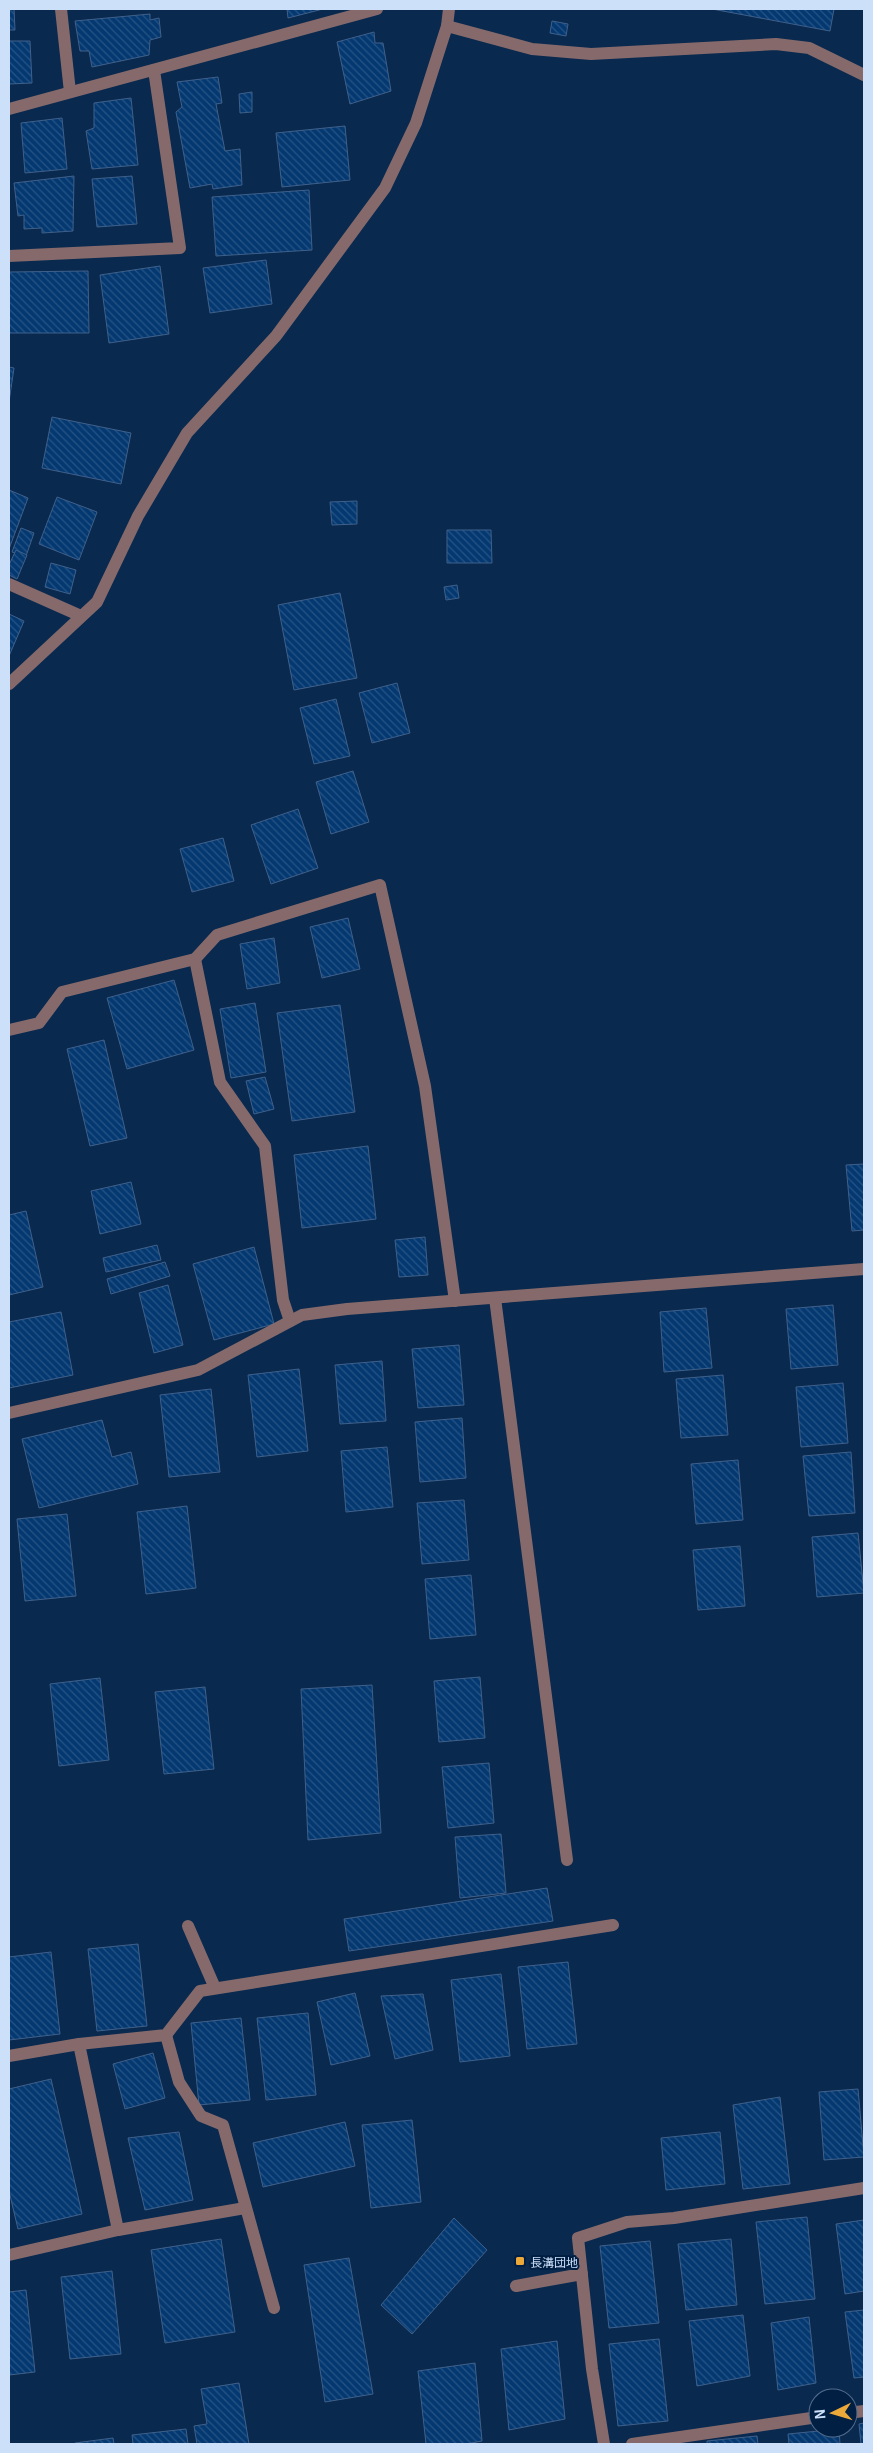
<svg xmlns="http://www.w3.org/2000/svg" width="873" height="2453" viewBox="0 0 873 2453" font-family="Georgia,'Noto Sans JP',serif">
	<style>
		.building { fill: url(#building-back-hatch); stroke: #3f608a }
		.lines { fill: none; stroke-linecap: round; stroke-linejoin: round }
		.minor { stroke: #866a6b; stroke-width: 12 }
		.poi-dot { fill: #eca93a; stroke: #011e43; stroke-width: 2 }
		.labels { text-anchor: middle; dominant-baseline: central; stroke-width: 4; stroke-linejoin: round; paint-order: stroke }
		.poi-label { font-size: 12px; fill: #cde0f9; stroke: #011e43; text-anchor: start }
	</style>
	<defs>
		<pattern id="building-back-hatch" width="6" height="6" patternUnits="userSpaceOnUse" patternTransform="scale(1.25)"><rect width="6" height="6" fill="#043870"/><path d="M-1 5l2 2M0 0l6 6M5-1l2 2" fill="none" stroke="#275485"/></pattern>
	</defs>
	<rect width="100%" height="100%" fill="#09294f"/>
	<g class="building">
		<polygon points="9,9 14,9 15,30 9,30"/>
		<polygon points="287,9 323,9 288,18"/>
		<polygon points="712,9 834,9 830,31"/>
		<polygon points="150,14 150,20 159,18 161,37 150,40 149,55 92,67 89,51 80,51 75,21"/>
		<polygon points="552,21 568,24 566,36 550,33"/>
		<polygon points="374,32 375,43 383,43 391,91 350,104 337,42"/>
		<polygon points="9,41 30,41 32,83 9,84"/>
		<polygon points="218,77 222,103 216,104 225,151 240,149 242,185 213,189 212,184 190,188 176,112 182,107 177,82"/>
		<polygon points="252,92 252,112 240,113 239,94"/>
		<polygon points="131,98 138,165 92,169 86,131 94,128 94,103"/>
		<polygon points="62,118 67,169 25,173 21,123"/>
		<polygon points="345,126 350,180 282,187 276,133"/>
		<polygon points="74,176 73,231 42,233 42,228 24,229 24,215 18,216 14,183"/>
		<polygon points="132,176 137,224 97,227 92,179"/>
		<polygon points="309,190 312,250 216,256 212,197"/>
		<polygon points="266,260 272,304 210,313 203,268"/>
		<polygon points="160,266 169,334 109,343 100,275"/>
		<polygon points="88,271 89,333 9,333 9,272"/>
		<polygon points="9,367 14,368 9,402"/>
		<polygon points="52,417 131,433 121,484 42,468"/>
		<polygon points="9,490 28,498 9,549"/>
		<polygon points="57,497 97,512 79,560 39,544"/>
		<polygon points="357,501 357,524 332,525 330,502"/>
		<polygon points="21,528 34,533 26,556 12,552"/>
		<polygon points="447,530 491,530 492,563 447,563"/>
		<polygon points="16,550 27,555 17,579 9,575 9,565"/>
		<polygon points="51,563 76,570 70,594 45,587"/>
		<polygon points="457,585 459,598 446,600 444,587"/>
		<polygon points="340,593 357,678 294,690 278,605"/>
		<polygon points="9,614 24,621 9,656"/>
		<polygon points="397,683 410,733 372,743 359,693"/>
		<polygon points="336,699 350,756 314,764 300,708"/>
		<polygon points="353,771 369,822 331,834 316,782"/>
		<polygon points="298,809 318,868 271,884 251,825"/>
		<polygon points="223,838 234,881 192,892 180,849"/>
		<polygon points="348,918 360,969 322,978 310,927"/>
		<polygon points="274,938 280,983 247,989 240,944"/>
		<polygon points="174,980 194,1050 127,1069 107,998"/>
		<polygon points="255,1003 266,1072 231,1078 220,1009"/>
		<polygon points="340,1005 355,1112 292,1121 277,1013"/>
		<polygon points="104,1040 127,1138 90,1146 67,1049"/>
		<polygon points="265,1077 274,1109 254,1114 246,1081"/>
		<polygon points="368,1146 376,1219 302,1228 294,1155"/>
		<polygon points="864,1164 864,1230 852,1231 846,1165"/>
		<polygon points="131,1182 141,1224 100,1234 91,1191"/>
		<polygon points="26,1211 43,1287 9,1295 9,1215"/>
		<polygon points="425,1237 428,1275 399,1277 395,1240"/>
		<polygon points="157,1245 161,1260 106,1272 103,1258"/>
		<polygon points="254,1247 274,1324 214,1340 193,1264"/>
		<polygon points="165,1262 170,1276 111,1294 107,1279"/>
		<polygon points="168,1285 183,1345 154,1353 139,1293"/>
		<polygon points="833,1305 838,1365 791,1369 786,1309"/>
		<polygon points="706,1308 712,1368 664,1372 660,1312"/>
		<polygon points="61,1312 73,1375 9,1388 9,1322"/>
		<polygon points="459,1345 464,1405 418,1408 412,1349"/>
		<polygon points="382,1361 386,1421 340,1424 335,1365"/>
		<polygon points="299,1369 308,1451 257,1457 248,1375"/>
		<polygon points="723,1375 728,1435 681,1438 676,1379"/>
		<polygon points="843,1383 848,1443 801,1447 796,1387"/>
		<polygon points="211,1389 220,1472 169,1477 160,1395"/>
		<polygon points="462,1418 466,1478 420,1482 415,1422"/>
		<polygon points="102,1420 112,1457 131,1452 138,1484 39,1508 22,1439"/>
		<polygon points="387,1447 393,1507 346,1512 341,1451"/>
		<polygon points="851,1452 855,1513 809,1516 803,1456"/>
		<polygon points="738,1460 743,1520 696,1524 691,1464"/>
		<polygon points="464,1500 469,1560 422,1564 417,1503"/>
		<polygon points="187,1506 196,1588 146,1594 137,1512"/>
		<polygon points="67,1514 76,1596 25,1601 17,1519"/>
		<polygon points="858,1533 864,1593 817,1597 812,1537"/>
		<polygon points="740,1546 745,1606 698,1610 693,1550"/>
		<polygon points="471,1575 476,1635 430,1639 425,1579"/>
		<polygon points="480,1677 485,1738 439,1742 434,1681"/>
		<polygon points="100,1678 109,1760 59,1766 50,1684"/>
		<polygon points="372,1685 381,1833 308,1840 301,1689"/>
		<polygon points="205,1687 214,1769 164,1774 155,1692"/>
		<polygon points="489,1763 494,1823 448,1828 442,1767"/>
		<polygon points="501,1834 506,1893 460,1898 455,1837"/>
		<polygon points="547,1888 553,1921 349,1951 344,1919"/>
		<polygon points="138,1944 147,2026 97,2031 88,1949"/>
		<polygon points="51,1952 60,2034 9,2040 9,1957"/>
		<polygon points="568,1962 577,2044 527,2049 518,1967"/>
		<polygon points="501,1974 510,2056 460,2062 451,1980"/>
		<polygon points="355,1993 370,2056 331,2065 317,2002"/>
		<polygon points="423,1994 433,2050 395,2059 381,1996"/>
		<polygon points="308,2013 316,2095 266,2100 257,2018"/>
		<polygon points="241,2018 250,2100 199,2105 191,2023"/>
		<polygon points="153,2053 165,2098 125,2109 113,2064"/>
		<polygon points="51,2079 82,2214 18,2229 9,2191 9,2089"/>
		<polygon points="858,2089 864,2157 824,2160 819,2092"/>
		<polygon points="780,2097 790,2184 743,2189 733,2105"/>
		<polygon points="412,2120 421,2202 371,2208 362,2125"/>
		<polygon points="345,2122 355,2166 263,2187 253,2143"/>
		<polygon points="179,2132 193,2200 145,2210 128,2138"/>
		<polygon points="720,2132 725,2184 666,2190 661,2138"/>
		<polygon points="807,2217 815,2299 765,2304 756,2222"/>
		<polygon points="454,2218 487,2250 412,2334 381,2305"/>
		<polygon points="864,2220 864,2291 845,2294 836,2224"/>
		<polygon points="221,2239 235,2332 165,2343 151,2250"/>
		<polygon points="731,2239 737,2305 686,2310 678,2244"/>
		<polygon points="650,2241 659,2323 609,2328 600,2246"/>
		<polygon points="349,2258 373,2394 325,2402 304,2265"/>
		<polygon points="112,2271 121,2354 70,2359 61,2277"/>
		<polygon points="26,2290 35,2372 9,2375 9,2292"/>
		<polygon points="864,2310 864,2377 854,2378 845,2312"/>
		<polygon points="743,2315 750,2376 697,2386 689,2321"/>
		<polygon points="809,2317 816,2383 778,2390 771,2323"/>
		<polygon points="659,2339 668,2421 618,2426 609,2344"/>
		<polygon points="557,2341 565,2419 509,2430 501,2349"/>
		<polygon points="475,2363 482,2441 466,2444 426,2444 418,2371"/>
		<polygon points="239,2383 249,2444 197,2444 194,2426 207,2424 201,2389"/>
		<polygon points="864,2423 864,2444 861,2444 859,2424"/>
		<polygon points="186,2429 188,2444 133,2444 132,2435"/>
		<polygon points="839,2429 840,2444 789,2444 788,2434"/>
		<polygon points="757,2436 758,2444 707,2444 707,2441"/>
		<polygon points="113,2438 114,2444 75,2444 75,2443"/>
	</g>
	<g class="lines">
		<g class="minor">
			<polyline points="61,9 70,92"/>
			<polyline points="447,26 532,49 591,54 776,44 809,48 864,75"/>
			<polyline points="9,109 377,9"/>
			<polyline points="9,256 180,248 154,70"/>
			<polyline points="9,584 81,616"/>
			<polyline points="9,684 97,602 138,516 187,433 276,336 385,188 416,123 447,26 449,9"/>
			<polyline points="195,959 220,1082 265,1146 283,1300 290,1321"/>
			<polyline points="9,1030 39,1023 62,992 195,959 217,935 380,885 425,1086 455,1301"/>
			<polyline points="495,1298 567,1860"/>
			<polyline points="9,1413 198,1370 302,1315 347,1309 864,1269"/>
			<polyline points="188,1926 215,1988"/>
			<polyline points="166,2035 179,2082 201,2116 223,2125 274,2308"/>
			<polyline points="79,2044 118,2230"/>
			<polyline points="9,2056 79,2044 166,2035 200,1991 613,1925"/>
			<polyline points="9,2255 118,2230 245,2208"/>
			<polyline points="516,2286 582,2274"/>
			<polyline points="848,2413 864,2411"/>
			<polyline points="604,2444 592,2369 578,2238 627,2222 674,2218 864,2188"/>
			<polyline points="632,2444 818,2417"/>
		</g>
	</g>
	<rect class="poi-dot" x="515" y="2256" width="10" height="10" rx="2.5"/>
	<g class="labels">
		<g class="poi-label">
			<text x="530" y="2261">長溝団地</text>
		</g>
	</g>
	<rect width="873" height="2453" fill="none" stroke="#cde0f9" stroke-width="20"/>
	<g transform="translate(833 2413) rotate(265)"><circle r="24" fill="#011e43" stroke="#536c8c"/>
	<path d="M0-4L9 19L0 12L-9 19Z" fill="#eca93a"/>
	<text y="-8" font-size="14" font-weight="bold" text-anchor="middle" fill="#cde0f9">N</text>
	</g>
</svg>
